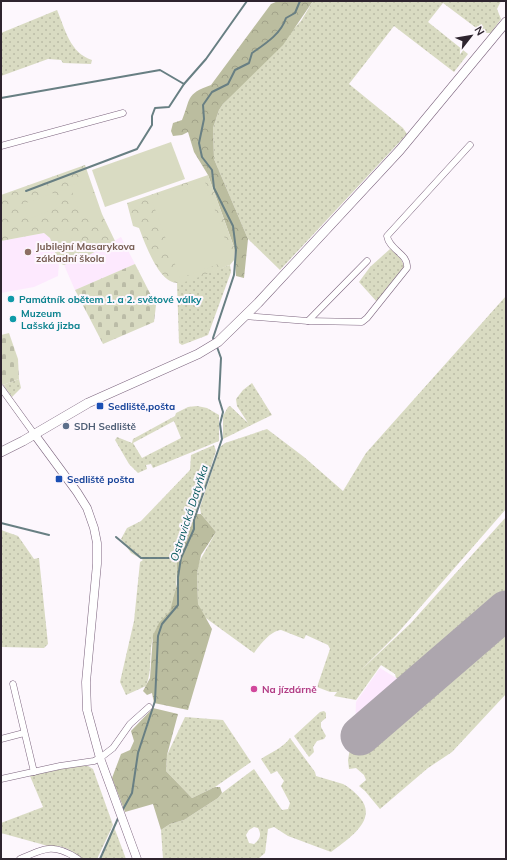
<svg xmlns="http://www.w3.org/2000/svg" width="507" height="860" viewBox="0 0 507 860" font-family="Mulish,sans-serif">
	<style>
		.built { fill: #fde9fe }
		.grass { fill: url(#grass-dots); fill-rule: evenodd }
		.forest { fill: url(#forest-crowns) }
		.cemetery { fill: url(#cemetery-stones) }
		.park { fill: url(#park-crowns) }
		.garden { fill: #d9dbc2 }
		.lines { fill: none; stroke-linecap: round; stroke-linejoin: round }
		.stream { stroke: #687f83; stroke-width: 2 }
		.runway { stroke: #ada6ae; stroke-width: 39 }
		.minor-casing { stroke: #7c647e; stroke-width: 7 }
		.tertiary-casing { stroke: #7c647e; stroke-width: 9 }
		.secondary-casing { stroke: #7c647e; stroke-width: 10 }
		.minor { stroke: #fff; stroke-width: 6 }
		.tertiary { stroke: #fff; stroke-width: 8 }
		.secondary { stroke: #fff; stroke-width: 9 }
		.education-dot { fill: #8d6e63; stroke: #fdf7fd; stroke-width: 1.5 }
		.culture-dot { fill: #0f9aa8; stroke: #fdf7fd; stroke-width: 1.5 }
		.transit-dot { fill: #1a4fb4; stroke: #fdf7fd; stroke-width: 1.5 }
		.service-dot { fill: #5c6f8a; stroke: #fdf7fd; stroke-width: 1.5 }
		.hotel-dot { fill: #d1479c; stroke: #fdf7fd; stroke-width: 1.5 }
		.labels { text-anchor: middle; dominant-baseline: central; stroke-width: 4; stroke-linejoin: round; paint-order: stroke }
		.education-label { font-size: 10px; font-weight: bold; fill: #785e54; stroke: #fdf7fd; text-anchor: start }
		.culture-label { font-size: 10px; font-weight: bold; fill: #0d838f; stroke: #fdf7fd; text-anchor: start }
		.transit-label { font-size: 10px; font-weight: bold; fill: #164399; stroke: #fdf7fd; text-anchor: start }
		.service-label { font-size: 10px; font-weight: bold; fill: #4e5e75; stroke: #fdf7fd; text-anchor: start }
		.hotel-label { font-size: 10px; font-weight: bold; fill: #b23c85; stroke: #fdf7fd; text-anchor: start }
		.water-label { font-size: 11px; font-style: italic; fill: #03585c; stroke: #fdf7fd }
	</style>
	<defs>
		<pattern id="grass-dots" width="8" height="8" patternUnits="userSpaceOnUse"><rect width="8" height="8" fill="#d9dbc2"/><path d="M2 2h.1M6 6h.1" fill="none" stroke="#bbbca7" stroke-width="1.8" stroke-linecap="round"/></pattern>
		<pattern id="forest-crowns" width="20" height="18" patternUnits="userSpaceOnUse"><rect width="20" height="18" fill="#bbbd9f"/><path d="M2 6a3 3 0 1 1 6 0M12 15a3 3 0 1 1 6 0" fill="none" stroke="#a1a289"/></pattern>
		<pattern id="cemetery-stones" width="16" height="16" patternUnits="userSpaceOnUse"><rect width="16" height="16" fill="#d9dbc2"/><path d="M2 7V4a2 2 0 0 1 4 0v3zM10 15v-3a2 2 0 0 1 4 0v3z" fill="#bbbca7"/></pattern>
		<pattern id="park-crowns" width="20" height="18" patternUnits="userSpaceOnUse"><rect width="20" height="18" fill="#d9dbc2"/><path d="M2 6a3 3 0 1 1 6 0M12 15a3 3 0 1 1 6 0" fill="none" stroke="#bbbca7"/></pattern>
	</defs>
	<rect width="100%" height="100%" fill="#fdf7fd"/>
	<g class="built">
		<polygon points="44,233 50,238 59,263 58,276 34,287 1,293 1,241"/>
		<polygon points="121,237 135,264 75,290 64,265 89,255"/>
		<polygon points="506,621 363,746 355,729 356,702 380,668 396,678 412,681"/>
	</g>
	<g class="grass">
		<polygon points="313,1 501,1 497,9 501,19 491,33 483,33 443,3 428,22 468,54 454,72 394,26 349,84 403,128 407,134 280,270 248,239 214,159 213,128 219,110 223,104 301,21"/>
		<path d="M57 10C65 29 70 53 92 60L91 64 63 63 61 60 48 59 1 76V33Z"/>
		<path d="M390 249C396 252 403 260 404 267L377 302 359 282 370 267Z"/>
		<polygon points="230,265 231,272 208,335 182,345 179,343 177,283"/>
		<path d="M506 296V509L396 635 360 671 411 623 506 517V694L452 752 428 768 380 809 365 791 359 786 366 780 364 775 356 768 349 769 348 760 351 742 357 747 363 746 355 729 411 681 396 678 395 674 381 665 356 700 334 696 337 692H330L317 687 330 649 328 645 306 635 304 639 281 630C270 631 260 645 254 653L203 616 198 604 197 573 199 562 216 532 201 514 200 507 220 447 225 443 267 429 304 457 343 491 366 453Z"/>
		<polygon points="19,379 21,388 12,397 3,385"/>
		<polygon points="252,383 272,415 223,439 223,416 228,407 230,406 248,423 237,406 236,399 243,390"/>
		<path d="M197 406 207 408 219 415V441L153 468 151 464 146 465 147 469 138 473 129 464 115 440 117 437 132 443 133 439 175 416 176 413 188 407ZM174 421 181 438 142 458 133 443Z"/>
		<path d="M214 445 216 451 196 514 192 522 185 524 177 553V560H175L177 562C177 576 177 599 170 611 165 620 158 623 154 634 148 651 153 670 146 686L126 695 120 682 134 621 140 562 143 560 131 553 121 539 127 528 141 521 190 470 191 455Z"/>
		<polygon points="1,530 18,536 34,559 39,558 48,644 44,648 2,647 1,645"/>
		<polygon points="324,711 326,713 326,718 321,722 321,727 326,736 324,739 317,741 313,747 314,752 309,757 294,736 320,712"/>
		<polygon points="185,717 223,720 251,762 215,787 192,798 166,771 167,755"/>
		<path d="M290 738 315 772 316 776C325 779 334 781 343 784 349 787 356 793 360 798 379 820 347 840 331 852L288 836 274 827 268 829 265 853 258 859H163L161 830 170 824 184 820 218 798 222 793 254 769 282 810 288 809 290 803 281 786 284 781 277 771 271 774 261 759C271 752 283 748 290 738ZM254 827 258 828C262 835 260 839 254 844L249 843 246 835 249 830Z"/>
		<polygon points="75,766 88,766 93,769 113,825 97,859 83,859 68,849 59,846 48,846 1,833 1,823 43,807 30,776 59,768"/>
		<polygon points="114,827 126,859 101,859"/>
	</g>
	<g class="forest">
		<path d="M278 1H313L283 45 223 104 219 110 213 128 214 159 248 239 244 278 236 276 234 247 208 175 194 152 188 132 182 135 173 136 171 131 173 123 182 120C191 99 185 94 211 85L271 4Z"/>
		<polygon points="196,514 201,514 216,532 201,555 197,573 198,604 212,629 188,710 154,703 152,693 147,695 143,691 150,678 153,635 159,623 170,611 177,584 177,553 180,530 185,524 192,522"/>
		<polygon points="153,708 178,714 167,755 166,771 192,798 215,787 220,787 222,793 218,798 184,820 170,824 161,830 153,804 125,812 112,778 121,754 130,750 134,741 131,731"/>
	</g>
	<g class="cemetery">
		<polygon points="135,264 156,305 154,322 103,344 75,290"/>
		<polygon points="9,333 18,359 19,379 3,385 1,383 1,335"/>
	</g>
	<g class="park">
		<polygon points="85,165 102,214 115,241 89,255 64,265 59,263 50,238 44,233 1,241 1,195"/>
		<path d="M208 175 234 247V260L230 265C218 269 188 283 178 283 159 284 145 243 139 228L133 226 127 203Z"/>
	</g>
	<g class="garden">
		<polygon points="171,142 185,179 105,207 92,170"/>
		<polygon points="88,179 100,213 82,219 70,186"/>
		<polygon points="204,179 232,259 180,278 151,198"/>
		<polygon points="53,193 58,208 28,219 23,204"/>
		<polygon points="69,229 76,251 63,255 56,233"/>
	</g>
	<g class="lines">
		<g class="stream">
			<polyline points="1,98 160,70 184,84 206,59 247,1"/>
			<polyline points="26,191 137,149 152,125 152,116 155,108 169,107 184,84"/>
			<path d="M214 341 213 338 234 275 236 250 233 226 214 188 212 170 202 157 199 143 204 119 203 105 212 92 228 84 235 70 249 63 252 53C265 44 281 34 286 18L295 13 300 1"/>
			<polyline points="1,523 49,535"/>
			<polyline points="116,537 141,558 181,558"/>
			<polyline points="122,811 132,793 138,753 155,701 158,636 162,624 178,605 178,577 181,558 194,529 194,520 222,439 220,424 223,412 219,399 221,358 217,347"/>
			<polyline points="100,859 119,816"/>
		</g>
		<polyline class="runway" points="360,736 506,610"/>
		<defs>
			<g id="minor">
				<polyline points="1,146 123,113"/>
				<polyline points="245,316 308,321 367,261"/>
				<path d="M308 321 362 322 367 318 407 268C409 254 389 250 387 236L470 145"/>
				<polyline points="1,388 35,435"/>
				<polyline points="13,684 34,772"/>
				<polyline points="1,739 24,733"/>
				<polyline points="1,779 60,766 94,761 100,758 113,748 130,724 149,707"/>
				<path d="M20 859C45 848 54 843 78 859"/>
			</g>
			<polyline id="tertiary" points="35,435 77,492 87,508 94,528 97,543 97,564 86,682 87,710 100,758 137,859"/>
			<polyline id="secondary" points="1,452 23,441 88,403 198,354 218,342 258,303 400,150 506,22"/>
		</defs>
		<use href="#minor" class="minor-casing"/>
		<use href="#tertiary" class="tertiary-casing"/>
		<use href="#secondary" class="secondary-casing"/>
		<use href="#minor" class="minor"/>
		<use href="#tertiary" class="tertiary"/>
		<use href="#secondary" class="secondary"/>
	</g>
	<circle class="education-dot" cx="28" cy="252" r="4"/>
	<g class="culture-dot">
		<circle cx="11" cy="299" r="4"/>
		<circle cx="13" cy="319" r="4"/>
	</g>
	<g class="transit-dot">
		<rect x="96" y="402" width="8" height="8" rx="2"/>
		<rect x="55" y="475" width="8" height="8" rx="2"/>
	</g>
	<circle class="service-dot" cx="66" cy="426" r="4"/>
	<circle class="hotel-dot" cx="254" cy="689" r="4"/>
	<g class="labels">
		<g class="education-label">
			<text x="36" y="246">Jubilejní Masarykova<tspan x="36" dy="12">základní škola</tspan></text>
		</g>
		<g class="culture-label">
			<text x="19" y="299">Památník obětem 1. a 2. světové války</text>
			<text x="21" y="313">Muzeum<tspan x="21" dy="12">Lašská jizba</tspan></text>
		</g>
		<g class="transit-label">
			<text x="108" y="406">Sedliště,pošta</text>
			<text x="67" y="479">Sedliště pošta</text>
		</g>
		<g class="service-label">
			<text x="74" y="426">SDH Sedliště</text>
		</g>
		<g class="hotel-label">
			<text x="262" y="689">Na jízdárně</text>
		</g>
		<g class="water-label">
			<text transform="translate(189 513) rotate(-72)">Ostravická Datyňka</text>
		</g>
	</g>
	<rect width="507" height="860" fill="none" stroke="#2e242f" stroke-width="4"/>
	<g transform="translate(471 36) rotate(59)" stroke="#fdf7fd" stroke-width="3" paint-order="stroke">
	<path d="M0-3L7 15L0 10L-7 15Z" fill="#2e242f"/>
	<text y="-6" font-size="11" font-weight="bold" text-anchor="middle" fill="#2e242f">N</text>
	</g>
</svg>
